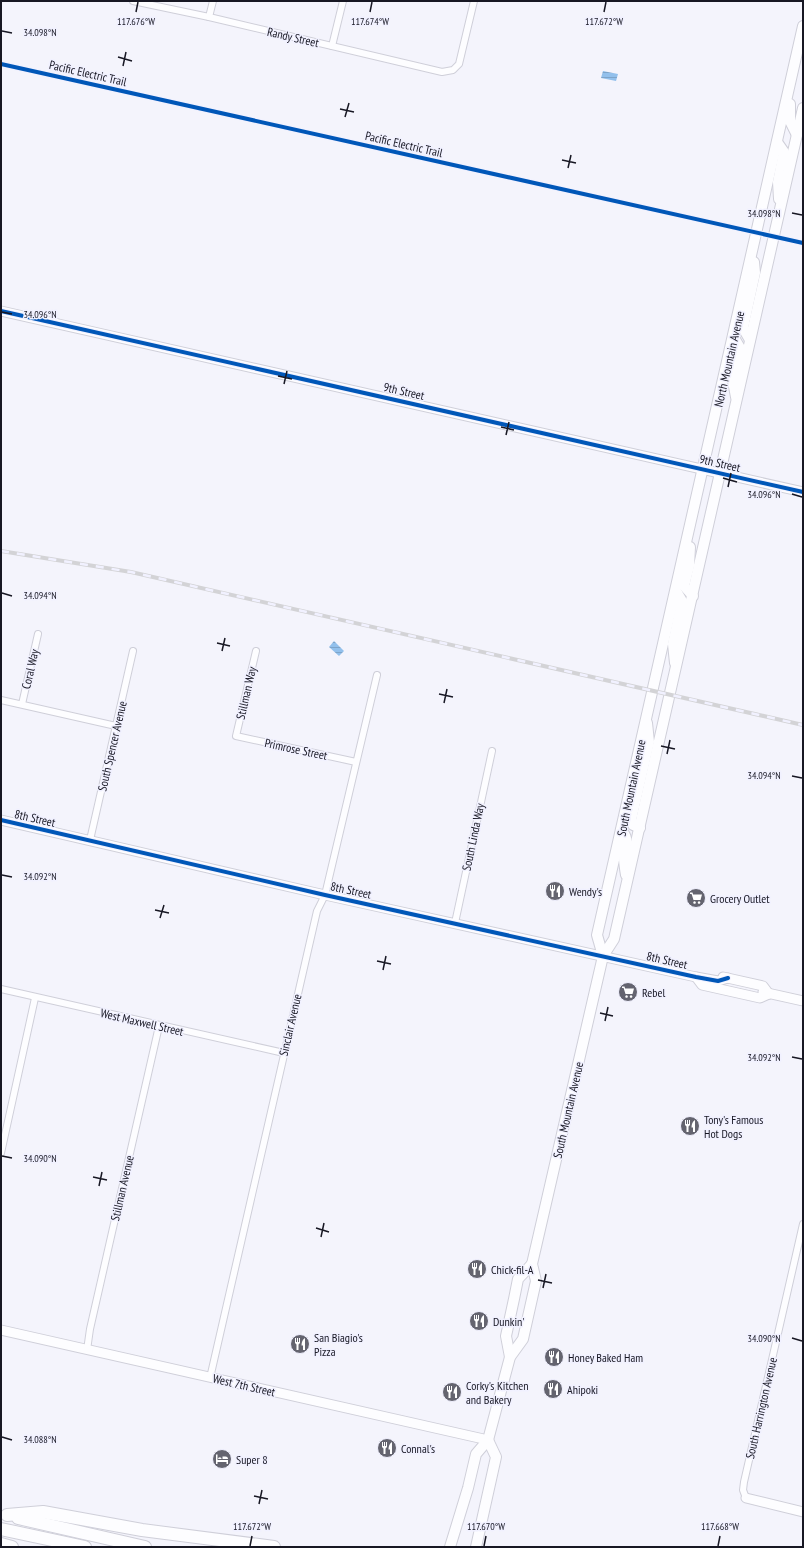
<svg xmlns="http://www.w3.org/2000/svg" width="804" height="1548" viewBox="0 0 804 1548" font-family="'PT Sans Narrow',sans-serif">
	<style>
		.water { fill: url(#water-rules) }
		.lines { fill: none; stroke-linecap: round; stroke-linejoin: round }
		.street-casing { stroke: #cfcfd9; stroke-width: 8 }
		.secondary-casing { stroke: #cfcfd9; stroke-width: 11 }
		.primary-casing { stroke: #cfcfd9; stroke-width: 12 }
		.highway-casing { stroke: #cfcfd9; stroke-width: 14 }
		.street { stroke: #fdfdff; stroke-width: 6 }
		.secondary { stroke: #fdfdff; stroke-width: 9 }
		.primary { stroke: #fdfdff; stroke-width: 10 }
		.highway { stroke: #fdfdff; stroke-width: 12 }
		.rail-casing { stroke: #d3d3d6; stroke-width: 4 }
		.rail { stroke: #f1f1ff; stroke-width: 2.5; stroke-dasharray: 8; stroke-linecap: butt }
		.cycleway-casing { stroke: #f1f1ff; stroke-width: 6 }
		.cycleway { stroke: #0057b8; stroke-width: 4 }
		.ticks { fill: none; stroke: #171723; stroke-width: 1.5 }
		.labels { text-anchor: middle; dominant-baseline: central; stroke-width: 3; stroke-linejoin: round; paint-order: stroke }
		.street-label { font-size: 12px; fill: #171723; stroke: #f1f1ff }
		.poi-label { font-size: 12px; fill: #171723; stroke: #f1f1ff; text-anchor: start }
		.ticks-label { font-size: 10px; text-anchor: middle; fill: #171723; stroke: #f1f1ff; stroke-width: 3; stroke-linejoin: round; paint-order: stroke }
	</style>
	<defs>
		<pattern id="water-rules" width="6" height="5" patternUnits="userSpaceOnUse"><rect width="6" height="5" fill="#92c0ec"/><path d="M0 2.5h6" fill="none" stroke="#7da4ca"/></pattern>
	</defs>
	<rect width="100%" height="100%" fill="#f4f4fc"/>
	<g class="water">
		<polygon points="603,71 618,74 616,81 601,78"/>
		<polygon points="334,641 344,651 339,656 329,647"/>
	</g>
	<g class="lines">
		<defs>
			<g id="street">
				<polyline points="133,1 209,17 442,72 453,70 459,64 474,1"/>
				<polyline points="209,17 213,1"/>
				<polyline points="332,46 343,1"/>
				<polyline points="256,651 236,736 356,762"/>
				<polyline points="1,700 116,726"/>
				<polyline points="22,704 38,634"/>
				<polyline points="90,840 133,651"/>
				<polyline points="455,923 492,751"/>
				<polyline points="1,989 284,1053"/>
				<polyline points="1,1153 35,998"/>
				<polyline points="87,1350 90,1329 159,1026"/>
				<polyline points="210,1378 317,911 325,895 377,675"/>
				<polyline points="746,1498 743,1490 744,1482 803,1224"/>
			</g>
			<g id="secondary">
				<polyline points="1,311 803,492"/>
				<polyline points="1,820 325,895 696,977 718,981 728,978"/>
				<polyline points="696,977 702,985 760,998 769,994"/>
				<polyline points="723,977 763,986 769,994"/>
				<polyline points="763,992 803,1001"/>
				<polyline points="1,1330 488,1440"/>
				<polyline points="746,1498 803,1512"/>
			</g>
			<g id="primary">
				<polyline points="790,104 790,121 797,135"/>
				<polyline points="777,142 784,152 778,182 779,199"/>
				<polyline points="733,336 740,348 733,381 736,397"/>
				<polyline points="750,340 743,328 755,273 754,262"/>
				<polyline points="690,547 689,566 684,586 693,596"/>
				<polyline points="675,663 673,644 682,601 676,591"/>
				<polyline points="640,828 633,825 631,820 649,742 647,723"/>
				<path d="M621 830C631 840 624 846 624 858 624 863 625 869 626 875"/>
				<polyline points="603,956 597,935 803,26"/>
				<polyline points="510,1357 506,1336 514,1299 518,1279 532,1264"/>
				<polyline points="450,1547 468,1488 476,1454 488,1440 510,1357 523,1339 536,1281 532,1264 603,956 614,939 803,108"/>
				<polyline points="476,1547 496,1457 488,1440"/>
			</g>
			<g id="highway">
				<polyline points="7,1515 43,1512 142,1530 274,1547"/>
				<polyline points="18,1518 145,1547"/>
				<polyline points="1,1529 85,1547"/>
				<polyline points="1,1544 12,1547"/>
			</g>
		</defs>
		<use href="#street" class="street-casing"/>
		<use href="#secondary" class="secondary-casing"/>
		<use href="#primary" class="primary-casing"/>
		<use href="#highway" class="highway-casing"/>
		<use href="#street" class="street"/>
		<use href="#secondary" class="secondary"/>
		<use href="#primary" class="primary"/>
		<use href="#highway" class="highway"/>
		<defs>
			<polyline id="rail" points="1,551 131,572 803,725"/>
		</defs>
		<use href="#rail" class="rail-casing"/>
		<use href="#rail" class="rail"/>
		<defs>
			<g id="cycleway">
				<polyline points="1,64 803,243"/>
				<polyline points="1,311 803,492"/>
				<polyline points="1,820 325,895 696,977 718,981 728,978"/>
			</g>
		</defs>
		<use href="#cycleway" class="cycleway-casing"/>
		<use href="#cycleway" class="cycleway"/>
	</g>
	<path class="ticks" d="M136 12 138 2M370 12 372 2M604 12 606 2M2 31 12 33M118 57 132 61M123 66 126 52M340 109 354 112M345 117 349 103M562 160 576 163M568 168 571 155M792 213 802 215M2 312 12 314M278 376 292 379M284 384 287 371M501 427 514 430M506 435 509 422M723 478 737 482M728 487 731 473M792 494 802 497M2 593 12 596M217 643 230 646M222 651 225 638M439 694 453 697M444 703 447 689M661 746 675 749M667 754 670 740M792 776 802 778M2 875 12 877M155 910 169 913M160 918 164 905M377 961 391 964M383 970 386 956M600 1013 613 1016M605 1021 608 1007M792 1057 802 1059M2 1156 12 1158M93 1177 107 1180M99 1186 102 1172M316 1228 329 1232M321 1237 324 1223M538 1280 552 1283M543 1288 546 1274M792 1338 802 1341M2 1437 12 1440M254 1496 268 1499M259 1504 262 1490M250 1546 252 1536M484 1546 486 1536M718 1546 720 1536"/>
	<defs>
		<symbol id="restaurant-disc" viewBox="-11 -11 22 22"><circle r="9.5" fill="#64646f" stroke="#f1f1ff"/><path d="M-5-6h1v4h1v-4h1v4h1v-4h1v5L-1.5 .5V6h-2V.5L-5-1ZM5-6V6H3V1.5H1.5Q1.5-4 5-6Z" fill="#fff"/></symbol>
		<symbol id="supermarket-disc" viewBox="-11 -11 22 22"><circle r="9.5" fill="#64646f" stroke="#f1f1ff"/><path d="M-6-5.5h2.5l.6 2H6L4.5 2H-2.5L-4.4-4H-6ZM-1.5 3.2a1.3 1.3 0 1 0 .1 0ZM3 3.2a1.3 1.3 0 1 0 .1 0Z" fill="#fff"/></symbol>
		<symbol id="hotel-disc" viewBox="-11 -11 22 22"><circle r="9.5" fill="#64646f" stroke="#f1f1ff"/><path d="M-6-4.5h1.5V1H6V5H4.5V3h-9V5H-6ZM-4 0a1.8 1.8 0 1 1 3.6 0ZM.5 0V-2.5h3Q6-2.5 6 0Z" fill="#fff"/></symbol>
	</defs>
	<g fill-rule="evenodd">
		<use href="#restaurant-disc" x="544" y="880" width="22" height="22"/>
		<use href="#supermarket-disc" x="685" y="887" width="22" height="22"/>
		<use href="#supermarket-disc" x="617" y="981" width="22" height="22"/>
		<use href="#restaurant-disc" x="679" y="1115" width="22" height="22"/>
		<use href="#restaurant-disc" x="466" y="1258" width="22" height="22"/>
		<use href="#restaurant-disc" x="468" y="1310" width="22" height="22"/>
		<use href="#restaurant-disc" x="289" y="1333" width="22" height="22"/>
		<use href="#restaurant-disc" x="543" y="1346" width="22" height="22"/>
		<use href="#restaurant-disc" x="542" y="1378" width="22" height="22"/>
		<use href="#restaurant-disc" x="441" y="1381" width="22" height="22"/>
		<use href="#restaurant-disc" x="376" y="1437" width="22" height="22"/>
		<use href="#hotel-disc" x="211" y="1448" width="22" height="22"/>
	</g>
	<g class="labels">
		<g class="street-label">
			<text transform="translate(293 37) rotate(13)">Randy Street</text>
			<text transform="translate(88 73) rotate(13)">Pacific Electric Trail</text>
			<text transform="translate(404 144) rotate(13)">Pacific Electric Trail</text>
			<text transform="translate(729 359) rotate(-77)">North Mountain Avenue</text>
			<text transform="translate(404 391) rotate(13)">9th Street</text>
			<text transform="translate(720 463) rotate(13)">9th Street</text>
			<text transform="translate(30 669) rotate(-77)">Coral Way</text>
			<text transform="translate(246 693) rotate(-77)">Stillman Way</text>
			<text transform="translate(112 746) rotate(-77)">South Spencer Avenue</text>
			<text transform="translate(296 749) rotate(12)">Primrose Street</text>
			<text transform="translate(631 788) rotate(-78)">South Mountain Avenue</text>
			<text transform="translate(35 818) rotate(13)">8th Street</text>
			<text transform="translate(473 837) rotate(-78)">South Linda Way</text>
			<text transform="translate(351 890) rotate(12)">8th Street</text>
			<text transform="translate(667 960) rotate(13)">8th Street</text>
			<text transform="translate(142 1022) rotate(13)">West Maxwell Street</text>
			<text transform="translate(290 1025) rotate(-77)">Sinclair Avenue</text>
			<text transform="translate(568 1110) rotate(-77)">South Mountain Avenue</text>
			<text transform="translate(122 1188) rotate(-77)">Stillman Avenue</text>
			<text transform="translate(244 1385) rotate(13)">West 7th Street</text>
			<text transform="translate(761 1408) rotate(-77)">South Harrington Avenue</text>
		</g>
		<g class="poi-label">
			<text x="569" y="891">Wendy's</text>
			<text x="710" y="898">Grocery Outlet</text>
			<text x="642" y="992">Rebel</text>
			<text x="704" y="1119">Tony's Famous<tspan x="704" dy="14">Hot Dogs</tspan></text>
			<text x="491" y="1269">Chick-fil-A</text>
			<text x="493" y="1321">Dunkin'</text>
			<text x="314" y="1337">San Biagio's<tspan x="314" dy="14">Pizza</tspan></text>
			<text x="568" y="1357">Honey Baked Ham</text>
			<text x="466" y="1385">Corky's Kitchen<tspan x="466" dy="14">and Bakery</tspan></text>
			<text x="567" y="1389">Ahipoki</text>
			<text x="401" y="1448">Connal's</text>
			<text x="236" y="1459">Super 8</text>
		</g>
	</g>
	<g class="ticks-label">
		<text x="136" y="25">117.676°W</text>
		<text x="370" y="25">117.674°W</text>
		<text x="604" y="25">117.672°W</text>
		<text x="40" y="36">34.098°N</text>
		<text x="764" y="217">34.098°N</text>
		<text x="40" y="318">34.096°N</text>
		<text x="764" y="498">34.096°N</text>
		<text x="40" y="599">34.094°N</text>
		<text x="764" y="779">34.094°N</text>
		<text x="40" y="880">34.092°N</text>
		<text x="764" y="1061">34.092°N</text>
		<text x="40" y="1162">34.090°N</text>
		<text x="764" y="1342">34.090°N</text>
		<text x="40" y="1443">34.088°N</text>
		<text x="252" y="1530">117.672°W</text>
		<text x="486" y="1530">117.670°W</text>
		<text x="720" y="1530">117.668°W</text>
	</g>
	<rect width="804" height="1548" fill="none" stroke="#171723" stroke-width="4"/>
</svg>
